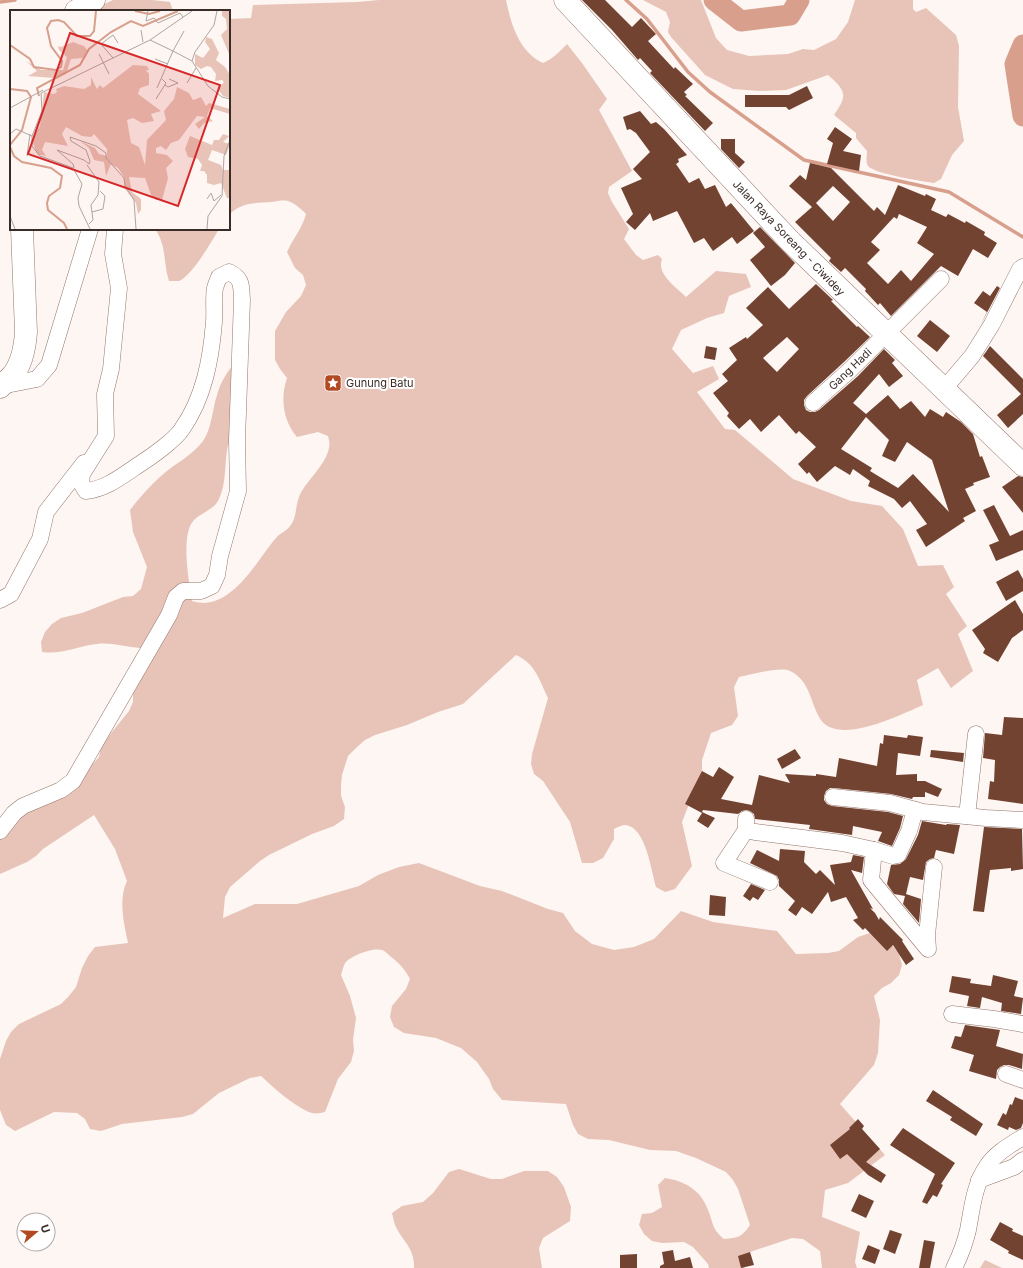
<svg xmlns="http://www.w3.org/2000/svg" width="1023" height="1268" viewBox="0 0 1023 1268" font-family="Inter,sans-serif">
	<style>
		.green { fill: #e8c4b8 }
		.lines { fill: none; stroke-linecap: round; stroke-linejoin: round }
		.stream { stroke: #d8a08c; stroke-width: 3.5 }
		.river { stroke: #d8a08c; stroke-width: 21 }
		.building { fill: #734332; fill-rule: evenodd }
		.minor-casing { stroke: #94756b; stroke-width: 17 }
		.highway-casing { stroke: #94756b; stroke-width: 23 }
		.minor { stroke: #fff; stroke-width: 16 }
		.highway { stroke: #fff; stroke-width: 22 }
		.labels { text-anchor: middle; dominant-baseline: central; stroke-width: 4; stroke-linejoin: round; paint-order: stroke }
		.street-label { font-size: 11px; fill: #392c27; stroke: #fff }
		.poi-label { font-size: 11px; fill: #392c27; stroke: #fff; text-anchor: start }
		.inset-river { fill: none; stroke: #d8a08c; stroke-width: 2 }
		.inset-road { fill: none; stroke: #afa5a1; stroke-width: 1 }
		.view { fill: #d62828; fill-opacity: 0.15; stroke: #d62828; stroke-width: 2 }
		.inset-edge { fill: none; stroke: #392c27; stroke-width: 2 }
	</style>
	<rect width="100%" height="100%" fill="#fdf6f3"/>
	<g class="green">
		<polygon points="113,0 152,0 170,2 173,11 90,11"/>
		<path d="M379 0H506C511 24 519 52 543 63 553 59 559 52 567 44L582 63 607 99 599 110 632 171 609 187 608 193 612 202 629 229 624 239 636 255 643 260 658 255 662 259C656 274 676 287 686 297L716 271 746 274 751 287 729 296 724 313 707 318 681 330 672 349 693 373 713 366 719 379 697 392 725 429 735 430 793 479 851 501 882 506 903 529 918 566 943 565 954 587 946 594 967 626 958 634 973 671 951 688 938 668 917 680 923 705C900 715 835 748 819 717 810 700 809 680 790 671 780 666 751 675 739 677L734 687 738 716 732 725 711 733 702 760V771L682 822 692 866 675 889 665 892 656 887C651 870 646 828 626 825 622 825 618 827 614 829V839L603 858 593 863H582L570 822 543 781 534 774 531 764 532 754 548 698C539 680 536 664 516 655L463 704 438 712 407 725 375 735 365 740 356 748 348 756 342 775 341 785V796L345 807 344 819 334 826 312 834 269 855 260 861 230 887 225 897 223 918 255 904H297L359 886 378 875 399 867 419 863 480 886 502 891 548 909 563 913 575 931 592 944 614 950 634 947 654 939 681 911 713 922 777 931 796 954 828 953 839 951 858 937 870 933 892 945 899 954 902 965 899 975 891 983 882 988 874 996 880 1020 878 1053 874 1065 840 1104 885 1155 848 1183 825 1190 822 1217 860 1232 855 1262 857 1268H822L820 1251 803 1239 792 1238 750 1252 745 1259 744 1268H709L708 1264 693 1247 684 1242 662 1243 652 1241 644 1234 639 1225 642 1214 652 1213 662 1207 658 1185 665 1178C685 1181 701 1190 708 1210 714 1224 711 1228 724 1239 738 1238 742 1237 750 1225L738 1189 733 1180 726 1172 696 1158 676 1151 650 1150 609 1140 588 1139 578 1134 573 1125 566 1104 502 1100 493 1089 489 1079 477 1062 461 1048 436 1038 404 1033 394 1027 390 1017 392 1006 406 989 410 979C405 969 399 963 390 956 388 954 385 951 382 950 373 947 350 956 345 963 343 967 342 972 341 975L350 996 356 1018 353 1040 354 1051 351 1062 338 1079 325 1112C321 1113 316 1114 312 1113 296 1108 274 1088 261 1076L250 1078 219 1093 193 1114 182 1117 122 1124 101 1131 90 1129 85 1119 77 1113 54 1112 15 1131 6 1125 0 1110V1059L6 1041 11 1032 19 1024 61 1004 69 996 76 987 82 968 88 956 95 947 128 943C124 923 118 900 127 881L115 849 94 815 43 849 36 856 27 862 0 874V820L77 780 99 757 101 747 107 738 129 711 133 702V691L141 652 140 648C126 647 111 642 97 644 77 646 62 655 42 652L41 642 45 632 52 624 61 618 82 613 123 597 133 596 141 589 147 567 133 532 130 510C139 498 150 486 161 476 174 464 192 456 203 441 212 428 212 410 217 395 221 381 227 372 236 361L233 434C232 438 229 442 228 445 224 463 227 482 219 499 215 509 201 513 194 520 180 534 189 582 192 601 196 602 200 603 204 603 236 602 258 559 276 538 280 533 287 531 290 526 297 518 295 507 299 497 306 480 325 467 329 448 330 444 329 440 328 436L318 432 297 437C283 421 280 398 287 378L280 369 275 360V331L286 312 301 296 306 285 303 275 295 268 287 252C293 238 302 229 306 214 301 209 295 203 288 201 284 200 277 201 272 202 256 203 241 202 229 215V19L251 18 253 5 357 2Z"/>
		<path d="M643 0H701L716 38 727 50 749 56 788 54 803 49 814 50 836 39 848 22 855 0H913V9L916 12 926 8 956 35 959 46 958 107 964 141 952 155 941 179 934 183C921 181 877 174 869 167 865 163 867 156 867 151L856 138V133L834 115C848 95 846 91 828 75L786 90 760 91 733 89 705 75 671 37 668 32 670 22 666 12Z"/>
		<path d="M155 229H219C212 241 191 277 179 281 176 281 172 281 169 281 163 263 167 246 155 229Z"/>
		<path d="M459 1169 491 1179H502L524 1171H548L557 1177 564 1187 571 1207 570 1221 543 1238 539 1248 542 1268H414C415 1248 402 1241 395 1225 394 1222 393 1217 392 1213L402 1206 423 1202 433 1193 449 1172Z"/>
		<polygon points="985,1260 1002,1268 980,1268"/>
	</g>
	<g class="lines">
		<g class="stream">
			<polyline points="626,0 647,19 688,72 710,92 804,160 949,192 1023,237"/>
			<polyline points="0,2 15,0"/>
		</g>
		<g class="river">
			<polyline points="714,0 741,21 790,15 799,0"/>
			<polyline points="1023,45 1015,64 1023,116"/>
		</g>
	</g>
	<g class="building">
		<polygon points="582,0 605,0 632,27 641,18 656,34 648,41 674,69 675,67 693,84 684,92 687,95 685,96 713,123 705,131 650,73 652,71 640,58 638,60 612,30"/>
		<polygon points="807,86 813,98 789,110 786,107 745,107 745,95 789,95"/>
		<polygon points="640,111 651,124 656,122 664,129 687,155 678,159 679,162 676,164 689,183 699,178 705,189 715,185 726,207 731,203 754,231 737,244 732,237 713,251 704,238 694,243 677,211 653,221 650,213 635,230 626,222 633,214 621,188 642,179 633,169 650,152 636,133 630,129 627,130 623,117"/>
		<polygon points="835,127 852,139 843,151 861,155 859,171 827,164 833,143 827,139"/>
		<polygon points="721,139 735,139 735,153 745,162 739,168 721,149"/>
		<path d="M810 163 831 168 874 211 877 207 885 215 898 185 925 196 926 194 936 199 931 210 946 217 948 214 965 223 966 221 985 232 984 235 997 243 988 258 973 249 958 276 941 266 891 316 880 303 878 305 865 291 866 289 845 268 841 272 829 261 831 258 795 222 812 207 789 186 800 175 806 180ZM833 186 850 202 833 221 816 203ZM899 214 927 227 917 243 934 254 911 281 901 270 888 284 867 263 880 250 871 242 894 217 897 219Z"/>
		<polygon points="760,227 795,263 785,275 771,286 750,260 765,247 753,233"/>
		<path d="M816 284 833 300 831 301 857 327 858 326 870 337 844 362 807 396 804 400V405L806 410 810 412H815L819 410 858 376 884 349 895 360 892 363 903 376 889 387 879 374 853 403 866 414 888 395 900 409 911 401 925 417 930 409 943 417 946 412 961 422 973 434 980 457 982 456 990 477 973 483 974 485 965 489 976 511 963 518 965 521 926 547 916 530 927 524 910 501 902 508 894 499 868 486 870 481 853 469 850 475 835 466 817 482 809 472 807 474 798 464 816 447 799 431 796 434 779 415 761 432 750 419 739 429 727 416 729 413 713 393 728 381 722 374 737 360 729 348 746 337 747 339 763 325 746 308 768 287 789 309ZM787 337 799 349 777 372 763 358ZM866 417 889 440 882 456 895 462 907 442 932 460 949 512 913 474 898 488 870 471 872 468 841 449Z"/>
		<polygon points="997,286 1000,288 980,326 987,312 974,303 983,291 990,296"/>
		<polygon points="930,320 950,336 937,352 917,336"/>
		<polygon points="706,346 717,348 715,360 704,358"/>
		<polygon points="990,346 1023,379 1023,414 1008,428 997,415 1021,394 983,356"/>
		<polygon points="1018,476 1023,477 1023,513 1002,487"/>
		<polygon points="994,505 1010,536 1023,530 1023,550 996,561 989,545 999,541 983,510"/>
		<polygon points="1018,570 1023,579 1023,591 1006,601 996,582"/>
		<polygon points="1015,600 1023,614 1023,630 1012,638 998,662 983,653 985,649 972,630"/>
		<polygon points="1004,717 1023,718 1023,804 988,799 990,781 994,782 995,760 983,758 985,733 1002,735"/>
		<polygon points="884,735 907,738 908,735 923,737 920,756 898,753 896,775 917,774 917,781 925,781 942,789 938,797 925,792 925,797 913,797 912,799 891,794 834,788 830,788 826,791 824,796 824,800 827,804 832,806 888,812 903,816 900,828 892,846 878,841 882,832 853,826 852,835 809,829 810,825 755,819 754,814 750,811 746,810 742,811 738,814 703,810 702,812 715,818 708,828 697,821 702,813 685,804 702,771 713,777 719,767 734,777 721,799 752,805 759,775 790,783 785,774 816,776 816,774 836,777 839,758 877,766 880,743 883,744"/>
		<polygon points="795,749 801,758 782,769 777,759"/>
		<polygon points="931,750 964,753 963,762 930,757"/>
		<polygon points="922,821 946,825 947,824 960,825 954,854 936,850 934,858 930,859 926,862 923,880 910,877 906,894 921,899 919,923 903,904 905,896 894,894 887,884 891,865 900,864 906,859 918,835"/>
		<polygon points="984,827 1022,829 1023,869 1011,871 1011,868 990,870 984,912 973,911"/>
		<polygon points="780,849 805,851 804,862 816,874 820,870 835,885 830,865 851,862 853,855 864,857 862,873 851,870 873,909 870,908 875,913 879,920 880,917 903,940 902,941 914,959 906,965 893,945 887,951 865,928 863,930 853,920 858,918 846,897 831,902 828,892 812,914 802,907 796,916 788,910 795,901 779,886 779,880 777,876 750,863 757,850 779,861"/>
		<polygon points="751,884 765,890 758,900 753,897 750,901 743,896"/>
		<polygon points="710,895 726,897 725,916 709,915"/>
		<polygon points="993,975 1018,981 1014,996 1023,998 1021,1014 1001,1011 1002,1003 982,997 980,1008 967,1006 969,996 949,992 952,976 971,979 970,983 991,986"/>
		<polygon points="965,1025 1000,1030 996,1046 1023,1054 1022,1069 1009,1065 1004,1065 1000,1067 997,1070 996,1079 969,1071 974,1055 951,1048 955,1036 961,1037"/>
		<polygon points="933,1090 983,1124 976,1136 950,1120 952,1117 926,1101"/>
		<polygon points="1015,1097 1023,1100 1023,1123 1021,1128 1016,1130 1009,1127 1008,1130 997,1125 1003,1113 1006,1115 1010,1104 1012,1105"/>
		<polygon points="858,1119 864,1126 862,1129 880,1149 866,1162 886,1175 881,1183 868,1175 847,1154 840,1159 830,1145 850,1129 849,1128"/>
		<polygon points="903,1128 955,1163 941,1184 943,1185 937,1197 933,1195 927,1204 922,1202 935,1174 890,1145"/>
		<polygon points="859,1194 874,1201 866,1218 851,1211"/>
		<polygon points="1000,1222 1013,1229 1012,1231 1023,1236 1023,1260 1008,1253 1009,1251 990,1240"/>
		<polygon points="890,1230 902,1234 895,1254 883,1249"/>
		<polygon points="924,1240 935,1242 930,1268 919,1268"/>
		<polygon points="868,1245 880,1250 875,1264 862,1259"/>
		<polygon points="673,1250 675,1261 690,1257 693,1268 660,1268 660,1266 664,1264 662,1252"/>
		<polygon points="750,1252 754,1265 741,1268 738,1256"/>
		<polygon points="637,1254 637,1268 620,1268 620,1255"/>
	</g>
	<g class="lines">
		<defs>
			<g id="minor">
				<polyline points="1,386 37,379 49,365 90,229"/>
				<polyline points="944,389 972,356 984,337 992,324 1020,269 1023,267"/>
				<polyline points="813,403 851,369 941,279"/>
				<polyline points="0,600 11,594 40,539 46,512 84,463"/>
				<polyline points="833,797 890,803 923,812 986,818 1023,820"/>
				<polyline points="967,816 976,734"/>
				<polyline points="746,819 746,830 755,832 842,843 874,850 893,856 898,855 909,831 915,810"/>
				<polyline points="746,830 724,863 770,882"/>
				<path d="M0 831 14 813 23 806 61 790 73 781 169 615 176 597 183 591H201L212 586 217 575 220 556 238 491 237 440 242 300C241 286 243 279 229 272L219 277C218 280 216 284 215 288 213 299 215 311 214 322 211 359 204 398 182 429 175 440 151 457 140 464 123 475 107 489 86 491L81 483 82 474 106 436 105 394 111 369 119 288 113 254 115 229"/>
				<polyline points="874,850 871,880 928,949 927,935 934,867"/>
				<polyline points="952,1014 994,1019 1023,1024"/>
				<polyline points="1006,1074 1023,1080"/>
				<polyline points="979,1180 1014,1167 1023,1160"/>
				<path d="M954 1268C960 1256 965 1243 968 1230 972 1209 974 1185 987 1166 996 1153 1010 1145 1023 1137"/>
			</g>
			<g id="highway">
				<polyline points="565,0 790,241 1023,465"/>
				<polyline points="76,11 94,0"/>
				<path d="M0 387C4 383 8 380 12 376 22 364 25 347 26 332L22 229"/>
			</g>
		</defs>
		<use href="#minor" class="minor-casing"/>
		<use href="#highway" class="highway-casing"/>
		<use href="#minor" class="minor"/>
		<use href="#highway" class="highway"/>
	</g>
	<defs>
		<symbol id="sight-square" viewBox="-11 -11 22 22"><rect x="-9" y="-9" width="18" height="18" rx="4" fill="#b14a23" stroke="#fff"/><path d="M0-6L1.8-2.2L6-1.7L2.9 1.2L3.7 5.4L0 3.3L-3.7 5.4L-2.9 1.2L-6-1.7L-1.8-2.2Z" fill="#fff"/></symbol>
	</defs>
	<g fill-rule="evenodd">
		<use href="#sight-square" x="323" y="373" width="20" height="20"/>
	</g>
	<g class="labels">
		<g class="street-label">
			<text transform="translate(789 238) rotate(46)">Jalan Raya Soreang - Ciwidey</text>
			<text transform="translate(850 369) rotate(-44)">Gang Hadi</text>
		</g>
		<g class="poi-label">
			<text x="346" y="383">Gunung Batu</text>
		</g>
	</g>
	<g transform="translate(10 10)">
		<rect width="220" height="220" fill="#fdf6f3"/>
		<path d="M212 1H220V46L211 25 217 19 216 9 212 6ZM196 27 202 29 209 43 206 50 215 57 220 65V88L213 86 208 79 214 72 212 70 205 71 206 64 201 57 197 56 191 59 185 55V44L193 48 200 39 195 32ZM63 32 74 36 78 41 73 48 61 49 56 64 44 68 18 66 27 61 16 51 31 60H53L57 47 49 40 48 36 51 37ZM123 55 137 56 139 60H136L139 64V75L130 78 128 84 151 101 141 104 144 111 132 113 123 108 117 110 121 133 129 137 135 155 137 130 156 110 154 101 164 89 167 77 179 83 183 90 191 87 196 96 199 93 220 99V104L200 98 197 106 203 111 194 113 189 119 185 114 195 107 187 106 169 130 161 133 156 140 151 136 146 138V143L157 145 163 151 156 158 158 168 152 190H146L141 185 135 168 119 167 122 182 131 189V200L128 204 126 193 115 179 114 167 108 158 101 154 96 166 94 152 84 150 79 138 70 131 85 138 89 144 97 146V139L84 124 81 127 72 126 56 117 52 124 58 136 35 132 32 140 36 146 27 144 22 130 30 116 34 82 44 84 47 82 46 79 54 76 74 79 81 75V67L87 79 90 75 93 78ZM213 124 219 126 213 132 220 134 216 145 202 140 198 150 211 155 213 160H220V188H217L211 173 204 175 197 173V165L194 161H190L192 155 188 149 178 147 175 139 180 126 202 135 204 130H209Z" fill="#e8c4b8"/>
		<path class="inset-river" d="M125 1 139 4 150 1M0 35 20 49 24 57 46 60 51 57 52 51 41 36 37 18 41 11 48 10 54 12 67 26H80L84 21 86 1M0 79 17 81 21 87 12 120 0 135M29 86 27 78 70 55 79 39 101 22 121 11 133 16 168 1M0 137 4 146 12 152 41 158 52 166 50 178 39 186 37 193 38 200 54 213 57 219"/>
		<path class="inset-road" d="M138 1 136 11 144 8 148 13 170 3 173 7M207 1 204 15 185 42 182 51 198 76 212 87 220 89M131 20 133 32M174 21 163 41 182 51M140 30 163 41 147 78M89 44 99 64M103 48 91 34 103 25 108 33M145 49 158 54M177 73 186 58M155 75 158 77 168 73 159 69M146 89 156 73 152 69M0 98 33 80M0 124 6 119 22 126M17 146 20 124M77 155 89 172 88 185 81 195 83 210 79 214M64 158 63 154 47 140 74 150 79 154 80 151 76 140 61 131 60 127 86 136 96 143V148L114 168 115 176 124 190 126 219M197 189 201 183 204 191 211 185M82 202 93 199 95 186 90 181M0 206 5 219M80 219 69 196 68 188 72 174 63 158 30 146 22 136V126L32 101 31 83 140 30 182 1M197 219 198 206 212 186 214 146 220 130"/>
		<path class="view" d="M60 23 210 75 168 196 18 144Z"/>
		<rect width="220" height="220" class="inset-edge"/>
	</g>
	<g transform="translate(36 1232) rotate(71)"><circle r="19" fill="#ffffff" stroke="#b0aba9"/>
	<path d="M0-3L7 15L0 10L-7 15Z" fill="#b14a23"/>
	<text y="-6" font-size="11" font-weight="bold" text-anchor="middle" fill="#392c27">U</text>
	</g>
</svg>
